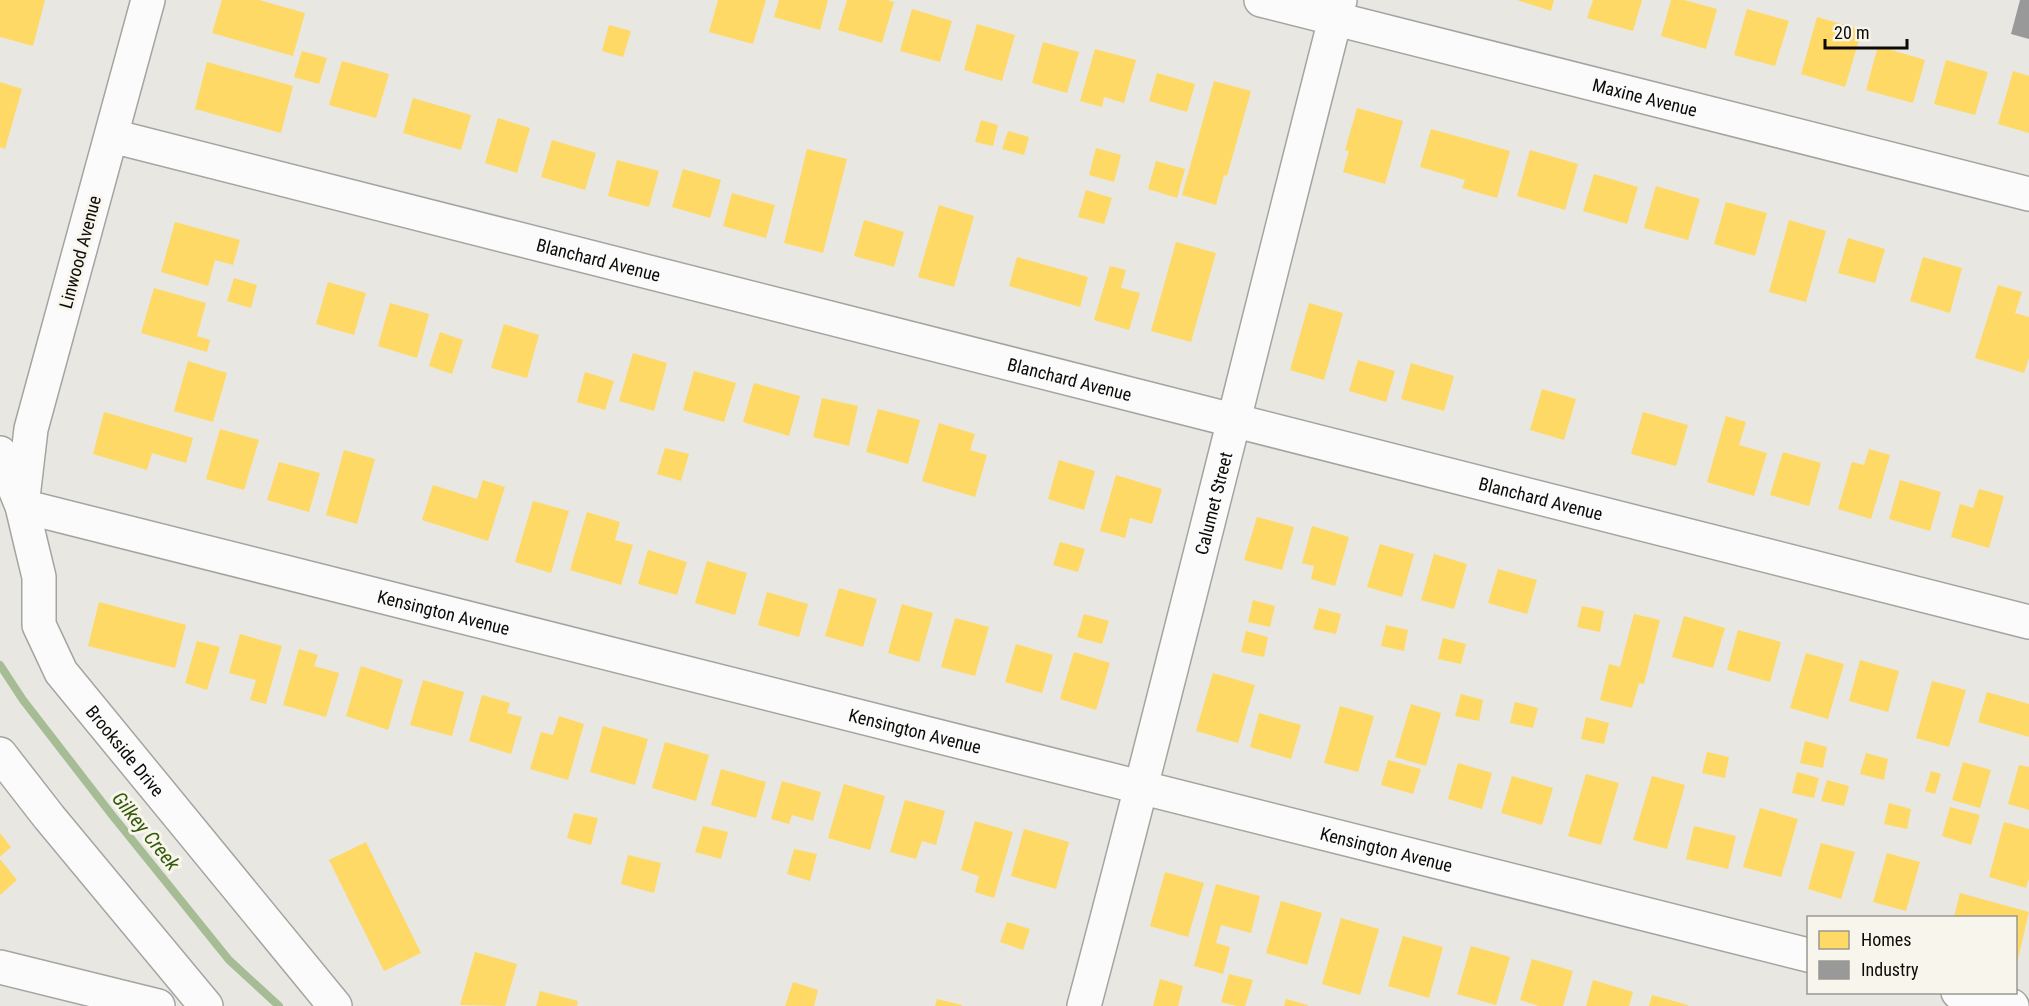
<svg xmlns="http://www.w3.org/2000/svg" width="2029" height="1006" viewBox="0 0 2029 1006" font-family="'Roboto Condensed',sans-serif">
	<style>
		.homes { fill: #ffd966 }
		.industry { fill: #999 }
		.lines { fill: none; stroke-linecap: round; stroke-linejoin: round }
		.stream { stroke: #a6bc95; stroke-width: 8 }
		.street-casing { stroke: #a5a4a1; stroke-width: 36 }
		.street { stroke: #fcfbfb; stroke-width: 33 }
		.labels { text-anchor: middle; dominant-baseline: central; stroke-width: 6; stroke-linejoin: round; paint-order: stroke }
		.street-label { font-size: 18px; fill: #0c0b08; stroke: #f8f6ec }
		.water-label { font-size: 20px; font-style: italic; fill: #325a08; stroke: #f8f6ec }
	</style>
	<rect width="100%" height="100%" fill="#e8e7e2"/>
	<g class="homes">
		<polygon points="0,0 45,0 33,46 0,37"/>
		<polygon points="222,0 259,0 305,13 293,56 212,33"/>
		<polygon points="718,0 766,0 753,44 709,32"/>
		<polygon points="779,0 828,0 820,30 774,17"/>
		<polygon points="847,0 887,0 894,2 882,43 838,30"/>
		<polygon points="1517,0 1554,0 1551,11"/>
		<polygon points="1593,0 1642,0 1633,31 1587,18"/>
		<polygon points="1671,0 1684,0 1717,9 1706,49 1661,36"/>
		<polygon points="912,9 952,21 940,62 900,51"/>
		<polygon points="1747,9 1789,21 1775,66 1734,55"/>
		<polygon points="1817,17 1862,30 1845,87 1801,74"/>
		<polygon points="977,24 1015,35 1002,81 964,70"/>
		<polygon points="609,25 631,31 623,57 602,51"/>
		<polygon points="1043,42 1079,52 1067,93 1032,83"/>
		<polygon points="1878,46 1925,60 1913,103 1866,90"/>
		<polygon points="1095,49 1136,60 1124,103 1104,97 1102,107 1080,101"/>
		<polygon points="302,51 327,58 319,84 294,77"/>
		<polygon points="1946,60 1988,72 1975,115 1934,104"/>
		<polygon points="342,61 389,74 376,118 329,105"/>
		<polygon points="207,62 293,86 281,133 195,109"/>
		<polygon points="2013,71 2029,76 2029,133 1998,124"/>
		<polygon points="1157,73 1195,84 1187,112 1149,101"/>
		<polygon points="1214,81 1251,91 1227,176 1224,175 1216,205 1182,195"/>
		<polygon points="0,82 22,89 5,149 0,147"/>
		<polygon points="413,98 471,115 461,150 403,133"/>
		<polygon points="1357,108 1403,121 1385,184 1343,172 1349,151 1345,150"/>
		<polygon points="498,118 530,128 517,173 485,163"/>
		<polygon points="981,120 998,125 993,146 975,142"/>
		<polygon points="1431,129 1510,151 1497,198 1462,188 1465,180 1420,167"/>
		<polygon points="1008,131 1029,137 1024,155 1002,149"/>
		<polygon points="552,140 596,153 585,190 541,177"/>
		<polygon points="1096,148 1121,155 1114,182 1089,175"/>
		<polygon points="807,149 847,159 823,253 784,243"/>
		<polygon points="1530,150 1578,164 1565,210 1517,196"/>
		<polygon points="617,160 659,171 649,207 608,196"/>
		<polygon points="1156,161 1185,169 1177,198 1148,189"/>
		<polygon points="683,169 721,180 710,218 672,207"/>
		<polygon points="1594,174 1638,187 1627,224 1583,211"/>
		<polygon points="1656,186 1700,199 1688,240 1644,228"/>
		<polygon points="1086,190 1112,198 1104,224 1078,217"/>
		<polygon points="732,193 775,205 766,238 723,226"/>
		<polygon points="1726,202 1767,213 1755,256 1714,244"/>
		<polygon points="939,205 974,216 954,287 918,277"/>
		<polygon points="864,220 904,232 894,267 854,256"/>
		<polygon points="1789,220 1826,231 1806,302 1769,292"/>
		<polygon points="175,222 240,240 233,265 215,260 208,286 161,272"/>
		<polygon points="1848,238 1885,249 1875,283 1838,273"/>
		<polygon points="1176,242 1216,253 1191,342 1151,331"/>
		<polygon points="1017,257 1088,277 1080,307 1009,286"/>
		<polygon points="1923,257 1962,268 1950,313 1910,301"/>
		<polygon points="1110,266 1126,270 1121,288 1140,293 1129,330 1094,320"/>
		<polygon points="234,278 257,285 251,308 227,301"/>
		<polygon points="328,282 366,293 354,335 316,324"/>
		<polygon points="1998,285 2022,292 2015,313 2029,317 2029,358 2024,373 1975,358"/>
		<polygon points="154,288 206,303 197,336 210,340 207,352 141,333"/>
		<polygon points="390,303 429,314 417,358 378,346"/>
		<polygon points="1309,303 1343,313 1324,380 1290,370"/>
		<polygon points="504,324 539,335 527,378 491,368"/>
		<polygon points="440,332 463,340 452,374 429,366"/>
		<polygon points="633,353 667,363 654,411 619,401"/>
		<polygon points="1358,360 1395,371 1386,402 1349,391"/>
		<polygon points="188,361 227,373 213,422 174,411"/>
		<polygon points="1411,363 1454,376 1444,411 1401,399"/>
		<polygon points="694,371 736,383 724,422 683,410"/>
		<polygon points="585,372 614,381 605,410 577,402"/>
		<polygon points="754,383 800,396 789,436 743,422"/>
		<polygon points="1542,389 1576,399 1564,440 1530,430"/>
		<polygon points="822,398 858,406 849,446 813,437"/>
		<polygon points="878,409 920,420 908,464 866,452"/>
		<polygon points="104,412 193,438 186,463 152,453 147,470 93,454"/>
		<polygon points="1643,412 1688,425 1676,466 1631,454"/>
		<polygon points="1726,416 1746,422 1739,445 1767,453 1754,496 1707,482"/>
		<polygon points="939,423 975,434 970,450 987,455 975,497 922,481"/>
		<polygon points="220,429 259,440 244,490 206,479"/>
		<polygon points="665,448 689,454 681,481 657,474"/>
		<polygon points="1869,449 1890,455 1871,519 1838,509 1852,462 1864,465"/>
		<polygon points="344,450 375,459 357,524 326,515"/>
		<polygon points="1783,452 1821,463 1809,506 1770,495"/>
		<polygon points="1059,460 1095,471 1084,510 1048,499"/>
		<polygon points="279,462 320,473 309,512 267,500"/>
		<polygon points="1116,475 1162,489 1152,524 1130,518 1125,538 1100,531"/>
		<polygon points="483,480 505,487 488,541 422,520 433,485 477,499"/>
		<polygon points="1900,480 1941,492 1930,531 1889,519"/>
		<polygon points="1979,489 2004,496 1989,548 1951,537 1960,504 1973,508"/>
		<polygon points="533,501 569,511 551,573 515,562"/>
		<polygon points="587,512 620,522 615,540 633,545 621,585 570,570"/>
		<polygon points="1257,517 1294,527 1282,570 1244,560"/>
		<polygon points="1312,526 1349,537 1335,586 1311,579 1314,566 1302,563"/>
		<polygon points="1060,542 1085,549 1078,572 1053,565"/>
		<polygon points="1380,544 1414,554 1402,597 1367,587"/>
		<polygon points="648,550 687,562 677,595 638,584"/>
		<polygon points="1434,554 1467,564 1454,609 1421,600"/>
		<polygon points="707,561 747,573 735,615 695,603"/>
		<polygon points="1498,569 1537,580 1527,614 1488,603"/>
		<polygon points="839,588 877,599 863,647 825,636"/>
		<polygon points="767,592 808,604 799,637 758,625"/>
		<polygon points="1253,600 1275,606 1270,627 1248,622"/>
		<polygon points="99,602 186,625 175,668 88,646"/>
		<polygon points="902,604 933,613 919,662 888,653"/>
		<polygon points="1582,606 1604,611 1600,632 1577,627"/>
		<polygon points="1319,608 1341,614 1336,634 1313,629"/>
		<polygon points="1084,614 1109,621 1102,644 1077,637"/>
		<polygon points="1634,614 1660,620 1644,684 1639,683 1632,708 1600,700 1609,664 1620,667"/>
		<polygon points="1684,616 1725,628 1713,668 1672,657"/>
		<polygon points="955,618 989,627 975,676 941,667"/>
		<polygon points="1386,625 1408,630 1404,651 1381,646"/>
		<polygon points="1738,630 1781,642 1770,682 1727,670"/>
		<polygon points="1246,631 1268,637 1264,657 1241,652"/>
		<polygon points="240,634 282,646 266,704 250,700 256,680 229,673"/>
		<polygon points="1443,638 1466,644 1461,664 1438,659"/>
		<polygon points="197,641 220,647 207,690 185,683"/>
		<polygon points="1016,644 1053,655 1042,693 1005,682"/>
		<polygon points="299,649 318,655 314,666 339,673 326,717 283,705"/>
		<polygon points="1074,652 1110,663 1096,710 1060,699"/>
		<polygon points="1806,653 1844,664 1828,719 1790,708"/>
		<polygon points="1860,660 1899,671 1888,712 1849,701"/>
		<polygon points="361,666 403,680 388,730 346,716"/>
		<polygon points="1213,673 1255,685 1238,743 1196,731"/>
		<polygon points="423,680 464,692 452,736 410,725"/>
		<polygon points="1932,681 1966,690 1949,747 1916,738"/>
		<polygon points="1987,692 2029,704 2029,737 1978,722"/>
		<polygon points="1461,694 1483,700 1479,721 1455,716"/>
		<polygon points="482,695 510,703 507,713 522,717 511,754 469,741"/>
		<polygon points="1515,702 1538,708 1533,728 1510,723"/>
		<polygon points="1411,704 1441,713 1426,766 1395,757"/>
		<polygon points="1340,706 1374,716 1358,772 1324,763"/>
		<polygon points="1259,713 1301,725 1291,759 1250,747"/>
		<polygon points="559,716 584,724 568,780 530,769 541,732 553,735"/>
		<polygon points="1586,717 1609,723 1604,744 1581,739"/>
		<polygon points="603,726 648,739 635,785 590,772"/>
		<polygon points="1805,741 1827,747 1823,768 1800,763"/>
		<polygon points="665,742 709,755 696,801 652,788"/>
		<polygon points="1707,752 1729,757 1725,778 1702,773"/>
		<polygon points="1866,753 1888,759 1884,780 1860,774"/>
		<polygon points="1388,760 1421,769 1413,794 1381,785"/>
		<polygon points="1963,762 1991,770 1980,808 1952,800"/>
		<polygon points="1458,763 1492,773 1482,809 1448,799"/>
		<polygon points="2019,765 2029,767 2029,810 2008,804"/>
		<polygon points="721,769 766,782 756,818 711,805"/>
		<polygon points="1931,771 1941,774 1935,794 1925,791"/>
		<polygon points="1797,772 1819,778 1814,798 1792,793"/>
		<polygon points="1586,774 1619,783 1601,845 1568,836"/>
		<polygon points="1512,776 1553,788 1542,825 1501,813"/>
		<polygon points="1652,776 1685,785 1667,849 1633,840"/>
		<polygon points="1827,780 1849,786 1844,806 1821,801"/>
		<polygon points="782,781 821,792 813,821 792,815 789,824 771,819"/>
		<polygon points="844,784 885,796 870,850 828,838"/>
		<polygon points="905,800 945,811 936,845 922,841 916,859 890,852"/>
		<polygon points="1889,803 1911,809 1907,829 1884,824"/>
		<polygon points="1950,807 1980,815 1971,845 1942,836"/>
		<polygon points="1760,808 1798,819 1781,877 1743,867"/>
		<polygon points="574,813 598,818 591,845 567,838"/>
		<polygon points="975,821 1013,832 994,898 975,892 979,876 961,870"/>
		<polygon points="2004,822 2029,829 2029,879 2026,888 1989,877"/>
		<polygon points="703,826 728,832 721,859 695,852"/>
		<polygon points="1694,826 1736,836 1728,869 1686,859"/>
		<polygon points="1024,829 1069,842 1056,889 1011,876"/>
		<polygon points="0,833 11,847 0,857"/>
		<polygon points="366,842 421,953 384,971 329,860"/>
		<polygon points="1821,843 1855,852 1841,899 1808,889"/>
		<polygon points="794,849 817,854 810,881 787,874"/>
		<polygon points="1887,853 1920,862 1906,911 1873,902"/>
		<polygon points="628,855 661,863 654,893 621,884"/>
		<polygon points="0,859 17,880 0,895"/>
		<polygon points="1165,872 1204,883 1188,937 1150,926"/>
		<polygon points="1216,884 1260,896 1251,933 1221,925 1216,943 1230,947 1223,974 1194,966"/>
		<polygon points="1960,893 2029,912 2018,959 2016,958 2016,918 1954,917"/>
		<polygon points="1281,901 1322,913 1307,965 1266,953"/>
		<polygon points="1341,918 1379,929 1360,995 1322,984"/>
		<polygon points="1007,922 1030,929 1023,950 1000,942"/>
		<polygon points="1403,936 1443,947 1429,998 1388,986"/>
		<polygon points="1471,946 1510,957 1496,1005 1457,994"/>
		<polygon points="475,952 517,964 505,1006 460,1005"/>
		<polygon points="1532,959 1573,971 1563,1006 1539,1006 1520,1000"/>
		<polygon points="1229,974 1253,980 1245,1006 1237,1006 1221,1002"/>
		<polygon points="1160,979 1183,986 1178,1006 1153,1006"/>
		<polygon points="1593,980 1633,992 1629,1006 1586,1006"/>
		<polygon points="793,982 818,990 814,1006 785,1006"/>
		<polygon points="540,991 578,1001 577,1006 536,1006"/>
		<polygon points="1652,995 1688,1005 1688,1006 1649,1006"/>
		<polygon points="937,999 962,1005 962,1006 935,1006"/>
		<polygon points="1286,999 1308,1005 1308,1006 1284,1006"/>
	</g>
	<polygon class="industry" points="2020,0 2029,0 2029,39 2011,34"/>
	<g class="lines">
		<polyline class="stream" points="0,665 23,700 112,815 229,960 279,1006"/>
		<defs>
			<g id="street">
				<path id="s1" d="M148 0 31 429 22 506 1808 955"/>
				<path id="s2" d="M1261 0 2029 194"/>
				<path id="s3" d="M112 136 2029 622"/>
				<path id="s4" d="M0 453 22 506 31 544 39 577V625L61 672 335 1006"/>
				<polyline points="0,754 49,817 206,1006"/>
				<polyline points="0,967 158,1006"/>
				<polyline points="1958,992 2012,1006"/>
				<path id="s5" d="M1084 1006C1173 671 1254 335 1340 0"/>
			</g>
		</defs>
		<use href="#street" class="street-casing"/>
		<use href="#street" class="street"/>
	</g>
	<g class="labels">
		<g class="street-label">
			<text stroke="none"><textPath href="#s2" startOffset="396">Maxine Avenue</textPath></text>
			<text transform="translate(80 252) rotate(-75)">Linwood Avenue</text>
			<text stroke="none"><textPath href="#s3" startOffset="502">Blanchard Avenue</textPath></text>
			<text stroke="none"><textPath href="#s3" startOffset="988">Blanchard Avenue</textPath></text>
			<text stroke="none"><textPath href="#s3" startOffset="1474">Blanchard Avenue</textPath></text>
			<text stroke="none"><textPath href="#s5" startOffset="519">Calumet Street</textPath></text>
			<text stroke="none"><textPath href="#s1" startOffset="957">Kensington Avenue</textPath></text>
			<text stroke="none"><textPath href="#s1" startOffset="1443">Kensington Avenue</textPath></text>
			<text stroke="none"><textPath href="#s4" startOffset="332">Brookside Drive</textPath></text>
			<text stroke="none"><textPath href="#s1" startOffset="1929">Kensington Avenue</textPath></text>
		</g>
		<g class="water-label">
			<text transform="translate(146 831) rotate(51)">Gilkey Creek</text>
		</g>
	</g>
	<rect x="1807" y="916" width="210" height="78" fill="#f8f6ec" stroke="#9a9891" stroke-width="1.5"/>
	<rect x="1819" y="931" width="30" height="18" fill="#ffd966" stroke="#9a9891" stroke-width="1.5"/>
	<text x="1861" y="946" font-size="18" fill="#0c0b08">Homes</text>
	<rect x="1819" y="961" width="30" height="18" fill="#999999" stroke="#9a9891" stroke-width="1.5"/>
	<text x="1861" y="976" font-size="18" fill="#0c0b08">Industry</text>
	<path d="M1825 39v9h82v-9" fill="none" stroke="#0c0b08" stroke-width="3"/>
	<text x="1834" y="39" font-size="18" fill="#0c0b08" stroke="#f8f6ec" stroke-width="4.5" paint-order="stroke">20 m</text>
</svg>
